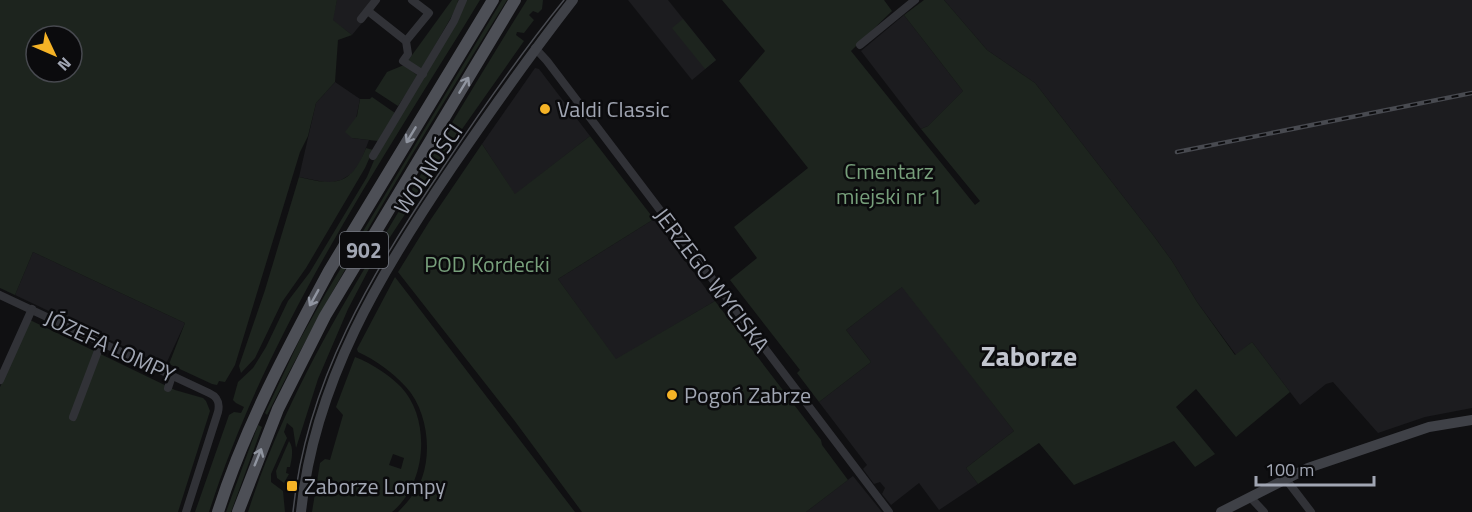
<svg xmlns="http://www.w3.org/2000/svg" width="1472" height="512" viewBox="0 0 1472 512" font-family="'Titillium Web',sans-serif">
	<style>
		.built { fill: #1c1c1f }
		.green { fill: #1d241e; fill-rule: evenodd }
		.lines { fill: none; stroke-linecap: round; stroke-linejoin: round }
		.street { stroke: #313237; stroke-width: 8 }
		.secondary { stroke: #3f4147; stroke-width: 10 }
		.primary { stroke: #4d4f56; stroke-width: 12 }
		.tram { stroke: #484a50; stroke-width: 1.5 }
		.rail-casing { stroke: #484a50; stroke-width: 4.5 }
		.rail { stroke: #0b0b0d; stroke-width: 2; stroke-dasharray: 7; stroke-linecap: butt }
		.oneway { stroke: #9095a0 }
		.poi-dot { fill: #f5b326; stroke: #0b0b0d; stroke-width: 2 }
		.labels { text-anchor: middle; dominant-baseline: central; stroke-width: 5; stroke-linejoin: round; paint-order: stroke }
		.shield { fill: #0b0b0d; stroke: #747881; stroke-width: 1.5 }
		.shield-label { font-size: 21px; font-weight: bold; fill: #a1a6b3 }
		.poi-label { font-size: 22px; fill: #a1a6b3; stroke: #0b0b0d; text-anchor: start }
		.street-label { font-size: 22px; fill: #a1a6b3; stroke: #0b0b0d }
		.park-label { font-size: 22px; fill: #779f7b; stroke: #0b0b0d }
		.district-label { font-size: 28px; font-weight: bold; fill: #c2c5cf; stroke: #0b0b0d }
	</style>
	<rect width="100%" height="100%" fill="#101012"/>
	<g class="built">
		<polygon points="337,0 372,0 366,18 352,35 332,20"/>
		<polygon points="628,0 668,0 716,60 692,80"/>
		<polygon points="944,0 1472,0 1472,408 1425,417 1378,433 1333,382 1326,384 1300,405 1252,342 1236,355 1197,302 1172,261 1153,235 1035,83 987,50"/>
		<polygon points="904,15 963,91 928,126 921,129 861,51"/>
		<polygon points="535,68 539,69 590,136 515,195 482,144"/>
		<polygon points="335,82 360,99 352,138 369,140 359,166 351,174 341,180 329,183 299,177 316,103"/>
		<polygon points="654,219 715,301 616,360 558,279"/>
		<polygon points="33,252 185,323 165,366 15,295"/>
		<polygon points="903,286 1014,431 966,468 978,484 939,510 919,483 891,505 882,494 885,488 880,482 874,484 863,469 867,465 819,402 871,362 846,330"/>
		<polygon points="853,476 882,512 806,512"/>
	</g>
	<g class="green">
		<path d="M0 0H337L333 20 352 35 338 40 335 82 316 103 308 136 300 152 235 365 225 382 219 381 217 385 212 384 169 364 185 323 33 252 15 295 0 288ZM36 36H72V72H36Z"/>
		<polygon points="452,0 458,0 457,7 422,68 419,69 407,62"/>
		<path d="M466 0H480C380 164 268 328 209 512H195L229 415 234 412 241 413 244 407 236 403 233 400 238 382 253 368 266 347 288 301 310 272 367 177 375 158Z"/>
		<path d="M502 0H507C423 135 339 272 267 415L265 413 299 341 326 293Z"/>
		<path d="M527 0H543L542 9 538 13 533 11 529 15 534 20 524 33 517 32 516 35 524 41 448 149 369 269 348 309 318 379 296 448 293 428 287 423 284 432 287 438 271 474V482L283 491 285 512H248C280 411 335 317 390 226 435 151 480 75 527 0Z"/>
		<polygon points="722,0 884,0 892,11 851,51 975,205 980,201 921,129 928,126 963,91 904,15 924,0 944,0 987,50 1035,83 1153,235 1172,261 1197,302 1235,355 1252,342 1290,392 1236,437 1196,389 1176,407 1215,454 1195,467 1174,441 1074,485 1039,443 978,484 966,468 1014,431 902,287 846,330 871,362 819,402 797,373 800,370 730,280 757,258 734,227 808,168 739,81 765,51"/>
		<polygon points="683,19 716,60 705,69 672,28"/>
		<polygon points="404,65 418,76 398,106 375,91 387,72"/>
		<polygon points="372,97 395,113 378,141 352,138 345,132 357,116 360,99 370,99"/>
		<polygon points="590,136 654,219 558,279 616,359 715,301 821,440 822,445 848,480 806,512 582,512 514,420 398,272 429,222 482,144 515,194"/>
		<path d="M366 148 373 150 365 168 306 268 282 302 255 358 241 373 239 366 265 290 299 177C335 186 351 186 366 148Z"/>
		<path d="M395 277 575 512H398C407 503 417 491 422 478 432 450 427 410 406 387 392 372 376 360 358 352L357 349Z"/>
		<polygon points="30,320 175,390 203,398 206,401 210,411 178,512 0,512 0,387"/>
		<path d="M355 357C371 363 389 375 401 387 432 420 426 485 392 512H312L320 463 325 459 330 460 343 415 336 407ZM393 454 404 458 401 469 389 465Z"/>
		<polygon points="258,425 262,427 231,512 226,512"/>
		<path d="M289 441C294 448 292 458 290 467H287L286 473 289 474 284 483 277 478 276 471Z"/>
	</g>
	<g class="lines">
		<g class="street">
			<polyline points="368,11 406,41 429,13 412,0"/>
			<polyline points="361,19 376,0"/>
			<polyline points="406,41 408,54 403,61 423,74"/>
			<polyline points="860,45 915,0"/>
			<polyline points="535,48 547,61 889,512"/>
			<polyline points="373,156 454,21 463,0"/>
			<path d="M0 295 209 393C218 397 220 403 218 412L186 512"/>
			<polyline points="0,380 32,309"/>
			<polyline points="168,388 172,376"/>
			<polyline points="73,417 101,343"/>
			<polyline points="1285,478 1311,512"/>
			<polyline points="1250,497 1264,512"/>
		</g>
		<g class="secondary">
			<path d="M301 512C314 382 381 272 453 166 492 109 531 54 573 0"/>
			<polyline points="1221,512 1308,468 1429,427 1472,420"/>
		</g>
		<g class="primary">
			<path d="M218 512C245 427 287 349 329 271L493 0"/>
			<polyline points="238,512 278,409 325,316 515,0"/>
		</g>
		<path class="tram" d="M293 512C306 381 372 273 444 166 482 109 521 53 564 0"/>
		<defs>
			<polyline id="rail" points="1177,152 1472,93"/>
		</defs>
		<use href="#rail" class="rail-casing"/>
		<use href="#rail" class="rail"/>
	</g>
	<defs><path id="oneway-shaft" d="M-6 0H5M1.5-3L5.5 0L1.5 3" fill="none" stroke-width="1.6" stroke-linecap="round" stroke-linejoin="round" transform="scale(1.5)"/></defs>
	<g class="oneway">
		<use href="#oneway-shaft" transform="translate(464 85) rotate(-59)"/>
		<use href="#oneway-shaft" transform="translate(411 135) rotate(121)"/>
		<use href="#oneway-shaft" transform="translate(314 298) rotate(119)"/>
		<use href="#oneway-shaft" transform="translate(258 457) rotate(-68)"/>
	</g>
	<g class="poi-dot">
		<circle cx="545" cy="109" r="6"/>
		<circle cx="672" cy="395" r="6"/>
		<rect x="286" y="480" width="12" height="12" rx="3"/>
	</g>
	<g class="labels">
		<rect class="shield" x="340" y="232" width="48" height="36" rx="4.5"/>
		<g class="shield-label">
			<text x="364" y="250">902</text>
		</g>
		<g class="poi-label">
			<text x="557" y="109">Valdi Classic</text>
			<text x="684" y="395">Pogoń Zabrze</text>
			<text x="304" y="486">Zaborze Lompy</text>
		</g>
		<g class="street-label">
			<text transform="translate(428 169) rotate(-56)">WOLNOŚCI</text>
			<text transform="translate(712 280) rotate(53)">JERZEGO WYCISKA</text>
			<text transform="translate(110 346) rotate(25)">JÓZEFA LOMPY</text>
		</g>
		<g class="park-label">
			<text x="889" y="171">Cmentarz<tspan x="889" dy="25">miejski nr 1</tspan></text>
			<text x="487" y="264">POD Kordecki</text>
		</g>
		<g class="district-label">
			<text x="1029" y="355">Zaborze</text>
		</g>
	</g>
	<g transform="translate(54 54) rotate(134)"><circle r="28" fill="#0b0b0d" stroke="#47494f" stroke-width="1.5"/>
	<path d="M0-4.5L10 22L0 15L-10 22Z" fill="#f5b326"/>
	<text y="-9" font-size="16" font-weight="bold" text-anchor="middle" fill="#a1a6b3">N</text>
	</g>
	<path d="M1256 476v9h118v-9" fill="none" stroke="#a1a6b3" stroke-width="3"/>
	<text x="1265" y="476" font-size="18" fill="#a1a6b3" stroke="#0b0b0d" stroke-width="4.5" paint-order="stroke">100 m</text>
</svg>
